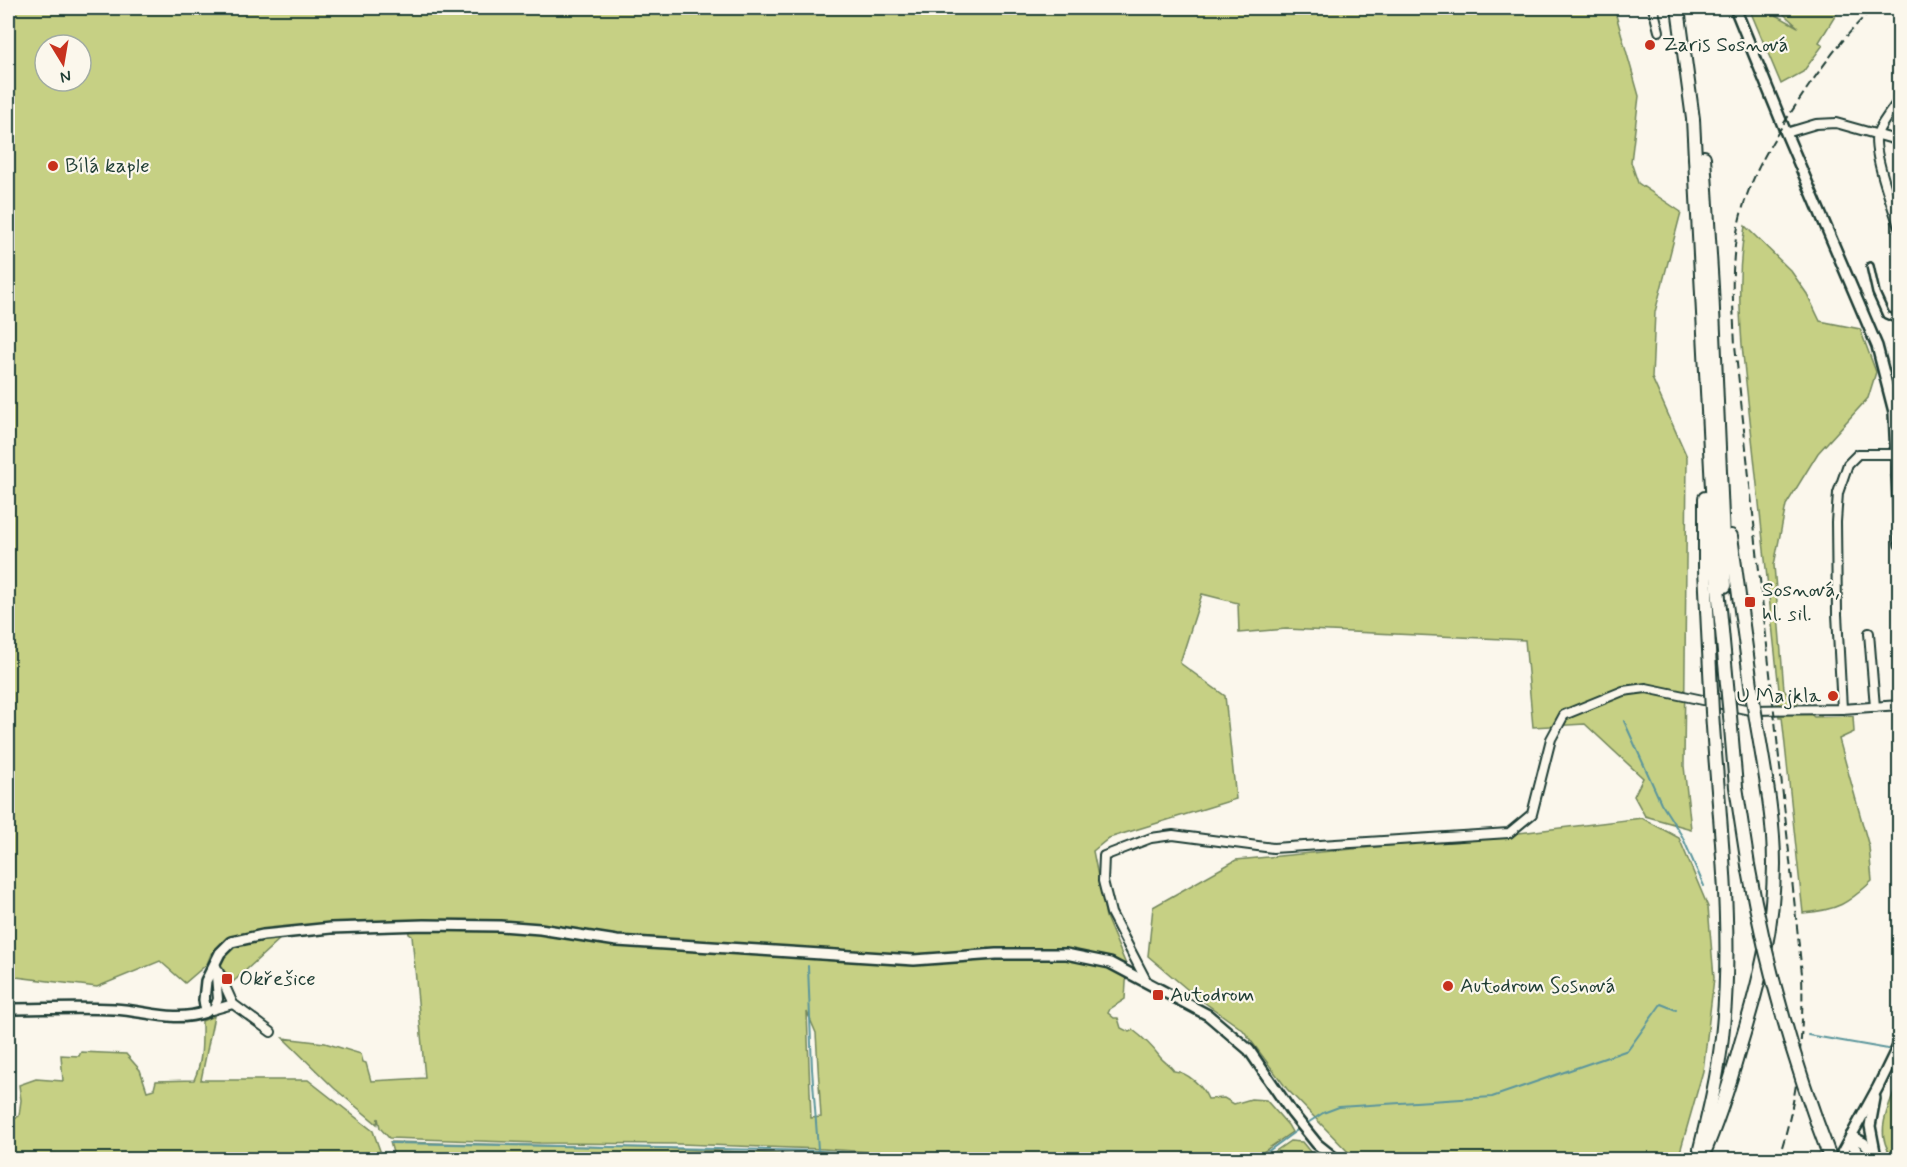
<svg xmlns="http://www.w3.org/2000/svg" width="1907" height="1167" viewBox="0 0 1907 1167" font-family="Mynerve,sans-serif">
	<style>
		.green { fill: #c6d084; stroke: #72865c; stroke-width: 1.5; fill-rule: evenodd }
		.lines { fill: none; stroke-linecap: round; stroke-linejoin: round }
		.stream { stroke: #5b969c; stroke-width: 2 }
		.pedestrian-casing { stroke: #1f3d34; stroke-width: 10 }
		.minor-casing { stroke: #1f3d34; stroke-width: 12 }
		.tertiary-casing { stroke: #1f3d34; stroke-width: 14 }
		.primary-casing { stroke: #1f3d34; stroke-width: 16 }
		.pedestrian { stroke: #fbf7ec; stroke-width: 5 }
		.minor { stroke: #fbf7ec; stroke-width: 8 }
		.tertiary { stroke: #fbf7ec; stroke-width: 9 }
		.primary { stroke: #fbf7ec; stroke-width: 12 }
		.rail { stroke: #1f3d34; stroke-width: 2; stroke-dasharray: 9 4.5; stroke-linecap: butt }
		.primary-bridge-casing { stroke: #1f3d34; stroke-width: 16; stroke-linecap: butt }
		.primary-bridge { stroke: #fbf7ec; stroke-width: 12 }
		.poi-dot { fill: #c8321e; stroke: #fbf7ec; stroke-width: 2 }
		.labels { text-anchor: middle; dominant-baseline: central; stroke-width: 4.5; stroke-linejoin: round; paint-order: stroke }
		.poi-label { font-size: 21px; fill: #1f3d34; stroke: #fbf7ec; text-anchor: start }
	</style>
	<rect width="100%" height="100%" fill="#fbf7ec"/>
	<filter id="ink" filterUnits="userSpaceOnUse"><feTurbulence type="fractalNoise" baseFrequency=".0167" numOctaves="2"/><feDisplacementMap in="SourceGraphic" scale="12" xChannelSelector="R" yChannelSelector="G"/><feConvolveMatrix kernelMatrix="1 2 1 2 8 2 1 2 1" color-interpolation-filters="sRGB"/></filter>
	<g filter="url(#ink)">
		<g class="green">
			<path d="M8 8H1614L1639 96 1631 162 1638 183 1681 212 1655 312 1652 378 1687 457 1684 766 1691 829 1645 816 1634 796 1643 778 1585 724 1533 727 1525 640 1286 629 1239 633 1238 603 1202 594 1180 663 1225 696 1236 799 1109 838 1093 851 1106 917 1127 967 1125 999 1110 1009 1108 1013 1114 1018H1118L1121 1028 1129 1032 1133 1030C1145 1039 1151 1045 1160 1057 1164 1062 1170 1065 1174 1071 1188 1072 1203 1087 1208 1099L1224 1098 1234 1104 1251 1099 1266 1100 1288 1125 1292 1132 1253 1159 996 1160 823 1149 679 1144 540 1143 389 1138 380 1128 378 1118 377 1124 334 1088 283 1038 325 1043 361 1054 363 1062 366 1063 371 1081 425 1078 412 936 409 934 408 924 293 927 233 982 211 954 207 964 185 983 160 961 97 987 8 976ZM45 45H81V81H45ZM807 1012 816 1033 821 1117 811 1118Z"/>
			<polygon points="1749,8 1770,8 1776,15 1798,27 1777,8 1840,8 1819,42 1823,45 1803,72 1781,84"/>
			<path d="M1745 226 1791 271 1807 294 1820 321 1860 329 1876 372 1868 398 1818 453 1786 505 1774 565 1784 690 1814 717 1853 716 1854 732 1839 739 1869 847 1872 881C1847 904 1838 910 1803 913L1782 717H1779L1777 700 1780 699 1742 345C1739 304 1738 267 1745 226Z"/>
			<polygon points="1642,818 1679,838 1708,907 1714,978 1703,1071 1678,1159 1360,1159 1350,1154 1287,1089 1243,1030 1194,995 1148,956 1153,907 1236,860 1502,835"/>
			<path d="M214 1016 201 1080H308L373 1131 383 1159H8V1122L19 1116 21 1100 19 1085 36 1079 63 1081 61 1055 79 1056 81 1052 126 1054 140 1070 147 1091 154 1089 156 1081 194 1080C203 1061 202 1042 202 1021Z"/>
			<path d="M1899 1079V1159H1894C1872 1133 1889 1107 1899 1079Z"/>
			<polygon points="1290,1141 1302,1142 1316,1159 1264,1159"/>
			<polygon points="390,1142 658,1148 881,1159 395,1160"/>
		</g>
		<g class="lines">
			<g class="stream">
				<polyline points="1624,721 1661,803 1682,836 1704,886"/>
				<polyline points="808,966 812,1069 818,1149"/>
				<polyline points="1808,1035 1888,1049"/>
				<polyline points="1306,1124 1323,1113 1339,1107 1492,1097 1628,1050 1661,1004 1676,1010"/>
				<polyline points="391,1143 818,1151 949,1160"/>
				<polyline points="1256,1160 1300,1128"/>
			</g>
			<defs>
				<polyline id="pedestrian" points="1870,266 1876,293 1886,315 1900,321"/>
				<g id="minor">
					<polyline points="1653,8 1659,31"/>
					<path d="M1900 99C1892 110 1882 122 1877 134 1871 149 1894 211 1900 229"/>
					<polyline points="1786,133 1816,124 1836,123 1900,141"/>
					<polyline points="1869,633 1875,707"/>
					<polyline points="1842,709 1837,614 1836,522 1838,493 1848,464 1858,454 1895,454 1899,449"/>
					<polyline points="215,964 233,1004 271,1032"/>
					<polyline points="1147,982 1111,913 1103,881 1104,856 1151,838 1173,835 1273,848 1509,833 1532,814 1551,739 1564,715 1623,691 1646,688 1750,710 1842,709 1900,705"/>
					<polyline points="214,1009 218,999 216,976"/>
					<polyline points="212,1010 233,1004"/>
				</g>
				<g id="tertiary">
					<polyline points="1735,8 1786,133 1877,346 1894,412 1900,544"/>
					<path d="M8 1009C43 1009 79 1007 114 1009 148 1011 173 1023 206 1012L204 1000 206 981 220 953 231 942 263 935 331 928 424 925 500 926 540 929 617 941 914 960 996 954H1066L1110 963 1208 1015 1249 1050 1292 1113 1317 1144 1337 1160"/>
					<polyline points="1875,1098 1870,1126 1876,1157"/>
					<polyline points="1851,1136 1864,1143 1872,1153"/>
					<polyline points="1851,1136 1854,1147 1864,1160"/>
					<polyline points="1838,1160 1878,1087 1900,1042"/>
				</g>
				<g id="primary">
					<polyline points="1678,8 1693,119 1716,566 1728,695"/>
					<polyline points="1704,157 1712,287 1725,586"/>
					<polyline points="1705,498 1705,569 1711,691"/>
					<polyline points="1731,536 1753,700"/>
					<polyline points="1730,716 1736,787 1748,865"/>
					<path d="M1700 1149C1709 1112 1718 1075 1722 1037 1734 929 1719 820 1712 712"/>
					<path d="M1701 1160C1718 1122 1730 1083 1741 1043 1759 984 1774 926 1774 864 1774 816 1764 767 1756 719"/>
				</g>
			</defs>
			<use href="#pedestrian" class="pedestrian-casing"/>
			<use href="#minor" class="minor-casing"/>
			<use href="#tertiary" class="tertiary-casing"/>
			<use href="#primary" class="primary-casing"/>
			<use href="#pedestrian" class="pedestrian"/>
			<use href="#minor" class="minor"/>
			<use href="#tertiary" class="tertiary"/>
			<use href="#primary" class="primary"/>
			<path class="rail" d="M1778 1160C1798 1099 1804 1038 1802 974L1735 345C1733 305 1730 267 1738 227 1748 177 1776 134 1804 93 1825 62 1847 33 1873 8"/>
			<defs>
				<g id="primary-bridge">
					<polyline points="1711,691 1712,712"/>
					<polyline points="1728,695 1730,716"/>
					<polyline points="1753,700 1756,719"/>
					<path d="M1748 865C1766 966 1794 1064 1831 1160"/>
				</g>
			</defs>
			<use href="#primary-bridge" class="primary-bridge-casing"/>
			<use href="#primary-bridge" class="primary-bridge"/>
		</g>
	</g>
	<g class="poi-dot">
		<circle cx="1650" cy="45" r="6"/>
		<circle cx="53" cy="166" r="6"/>
		<rect x="1744" y="596" width="12" height="12" rx="3"/>
		<circle cx="1833" cy="696" r="6"/>
		<rect x="221" y="973" width="12" height="12" rx="3"/>
		<circle cx="1448" cy="986" r="6"/>
		<rect x="1152" y="989" width="12" height="12" rx="3"/>
	</g>
	<g class="labels">
		<g class="poi-label">
			<text x="1662" y="45">Zaris Sosnová</text>
			<text x="65" y="166">Bílá kaple</text>
			<text x="1762" y="590">Sosnová,<tspan x="1762" dy="24">hl. sil.</tspan></text>
			<text x="1821" y="696" text-anchor="end">U Majkla</text>
			<text x="239" y="979">Okřešice</text>
			<text x="1460" y="986">Autodrom Sosnová</text>
			<text x="1170" y="995">Autodrom</text>
		</g>
	</g>
	<rect width="1907" height="1167" fill="none" stroke="#fbf7ec" stroke-width="30"/>
	<rect x="15" y="15" width="1877" height="1137" fill="none" stroke="#1f3d34" stroke-width="2" filter="url(#ink)"/>
	<g transform="translate(63 63) rotate(169)"><circle r="28" fill="#fbf7ec" stroke="#a3ada2" stroke-width="1.5"/>
	<path d="M0-4.5L10 22L0 15L-10 22Z" fill="#c8321e"/>
	<text y="-9" font-size="16" font-weight="bold" text-anchor="middle" fill="#1f3d34">N</text>
	</g>
</svg>
